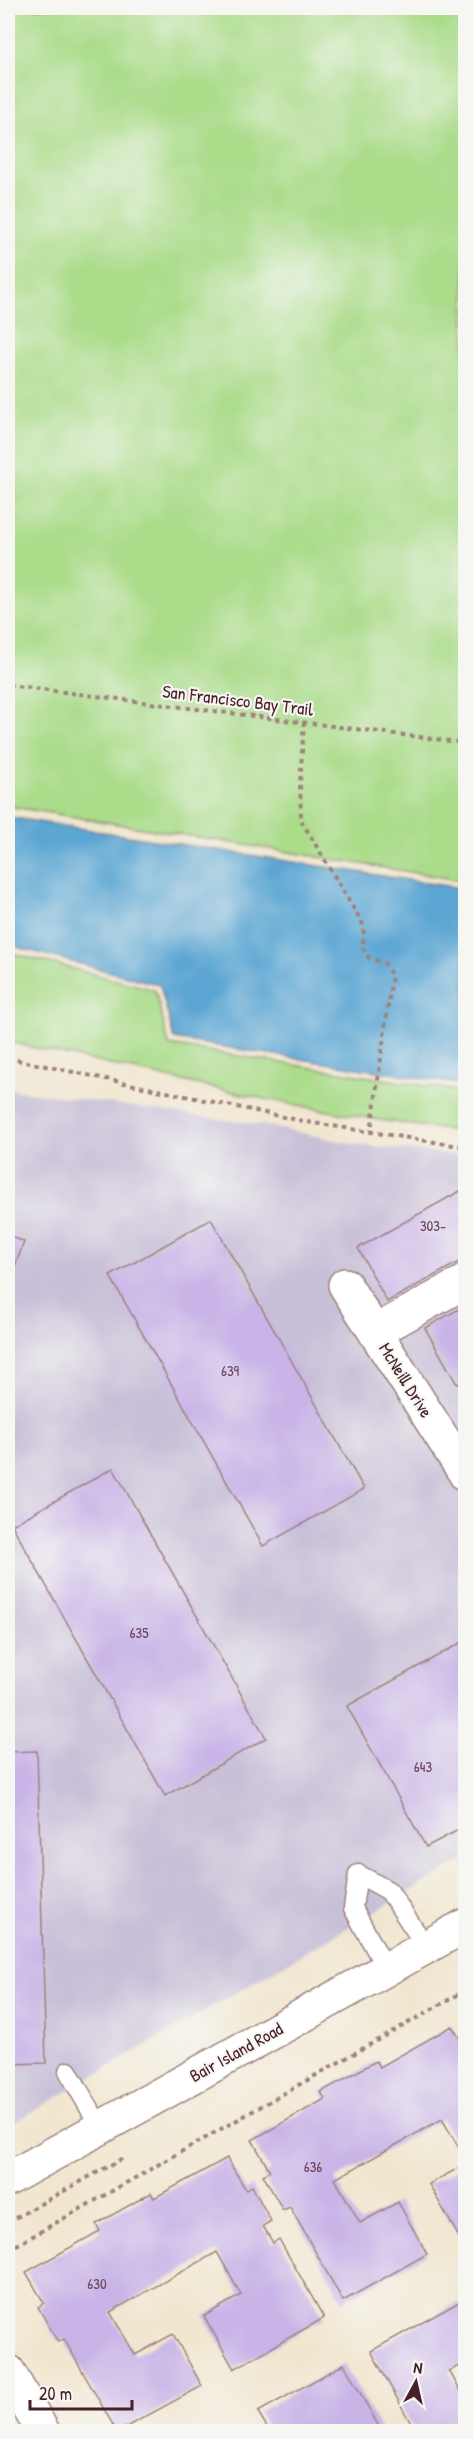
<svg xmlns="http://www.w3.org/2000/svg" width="473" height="2439" viewBox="0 0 473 2439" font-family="'Patrick Hand',sans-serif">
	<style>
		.industrial { fill: #c8bfd8 }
		.green { fill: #aadc8a; stroke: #7a7e5a; stroke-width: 1.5 }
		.water { fill: #5ba6d3; stroke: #52627f; stroke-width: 1.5 }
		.building { fill: #c8b4e7 }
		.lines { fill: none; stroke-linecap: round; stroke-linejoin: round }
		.service-casing { stroke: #9e827d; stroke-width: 21 }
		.minor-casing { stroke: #9e827d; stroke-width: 36 }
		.path { stroke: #9e827d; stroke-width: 4; stroke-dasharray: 4.5 4.5; stroke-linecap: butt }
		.service { stroke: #fff; stroke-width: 18 }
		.minor { stroke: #fff; stroke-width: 33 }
		.labels { text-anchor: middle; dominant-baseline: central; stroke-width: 4.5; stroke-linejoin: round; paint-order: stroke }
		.number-label { font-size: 15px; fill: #6a445a }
		.street-label { font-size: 18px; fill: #4a1f2b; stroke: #f6f6f2 }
	</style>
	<rect width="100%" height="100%" fill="#f6f6f2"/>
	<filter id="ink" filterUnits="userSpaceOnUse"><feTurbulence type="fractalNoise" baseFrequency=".0167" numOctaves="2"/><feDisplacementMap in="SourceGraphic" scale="12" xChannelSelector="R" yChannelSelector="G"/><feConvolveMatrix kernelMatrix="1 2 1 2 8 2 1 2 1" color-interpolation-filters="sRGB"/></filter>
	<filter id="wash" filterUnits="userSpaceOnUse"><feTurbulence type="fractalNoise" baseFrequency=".008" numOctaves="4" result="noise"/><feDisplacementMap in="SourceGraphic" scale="24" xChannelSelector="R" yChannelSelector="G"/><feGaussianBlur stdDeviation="1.35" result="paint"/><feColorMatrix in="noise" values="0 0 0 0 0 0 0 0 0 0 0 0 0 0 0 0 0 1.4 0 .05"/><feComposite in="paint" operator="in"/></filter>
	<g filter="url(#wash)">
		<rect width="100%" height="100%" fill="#f1e6cf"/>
		<polygon class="industrial" points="8,1089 268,1126 354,1144 465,1156 465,1859 8,2126"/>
		<g class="green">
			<polygon points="8,8 465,8 465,881 8,806"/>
			<path d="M8 952 155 990 169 1045 465 1092V1132C311 1114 159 1075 8 1042Z"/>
		</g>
		<polygon class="water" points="8,817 465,889 465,1085 174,1039 160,985 8,945"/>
		<g id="blocks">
			<g class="building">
				<polygon points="460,1191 466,1201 466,1258 387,1302 358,1248"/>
				<polygon points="211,1219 364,1489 263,1546 110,1276"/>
				<polygon points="8,1235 24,1242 8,1285"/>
				<polygon points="466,1305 466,1380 457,1384 425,1328"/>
				<polygon points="113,1468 266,1738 165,1796 12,1525"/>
				<polygon points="466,1640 466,1826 426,1847 347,1706"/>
				<polygon points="37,1751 46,2063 8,2064 8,1752"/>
				<polygon points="452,2026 466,2049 466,2160 442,2119 335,2179 360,2223 398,2202 427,2254 343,2301 290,2207 283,2210 263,2175 270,2171 252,2140 325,2099 321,2092 376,2061 380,2067"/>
				<polygon points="227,2158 246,2190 252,2186 271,2221 263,2226 273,2243 279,2239 324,2318 234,2369 204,2316 241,2295 217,2252 110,2312 135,2355 173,2334 202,2386 117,2432 64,2339 58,2342 38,2307 44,2303 26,2272 100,2231 96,2224 151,2193 154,2198"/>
				<polygon points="466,2164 466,2233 459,2237 429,2184"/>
				<polygon points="459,2302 466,2314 466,2363 449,2371 466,2400 466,2432 424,2432 420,2425 414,2429 371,2351"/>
				<polygon points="344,2364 382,2432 270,2432 258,2412"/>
			</g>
		</g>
	</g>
	<g filter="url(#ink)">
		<use href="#blocks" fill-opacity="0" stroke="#9e827d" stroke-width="1.5"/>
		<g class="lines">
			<defs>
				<g id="service">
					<polyline points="386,1969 353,1908 358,1874 389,1891 426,1947"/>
					<polyline points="68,2071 100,2127"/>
				</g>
				<g id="minor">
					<polyline points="345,1285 466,1475"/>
					<polyline points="375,1332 466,1281"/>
					<polyline points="8,2179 466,1925"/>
					<polyline points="8,2371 43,2432"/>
				</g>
			</defs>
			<use href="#service" class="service-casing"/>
			<use href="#minor" class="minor-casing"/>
			<g class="path">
				<polyline points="8,685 466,743"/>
				<polyline points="304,722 300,784 301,820 364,926 363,948 369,958 384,963 392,976 371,1132"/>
				<polyline points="8,1058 307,1122 466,1147"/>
				<polyline points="8,2222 125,2157"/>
				<polyline points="8,2250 466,1990"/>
			</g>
			<use href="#service" class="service"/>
			<use href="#minor" class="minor"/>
		</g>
	</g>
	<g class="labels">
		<g class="number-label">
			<text x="433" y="1225">303-</text>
			<text x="230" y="1370">639</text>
			<text x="139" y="1632">635</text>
			<text x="423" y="1766">643</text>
			<text x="313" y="2166">636</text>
			<text x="97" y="2283">630</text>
		</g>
		<g class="street-label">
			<text transform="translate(238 700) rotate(7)">San Francisco Bay Trail</text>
			<text transform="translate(406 1380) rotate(58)">McNeill Drive</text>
			<text transform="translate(236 2052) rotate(-29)">Bair Island Road</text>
		</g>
	</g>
	<rect width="473" height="2439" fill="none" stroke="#f6f6f2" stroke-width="30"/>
	<g transform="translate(416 2382) rotate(8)" stroke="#f6f6f2" stroke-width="4.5" paint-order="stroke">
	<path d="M0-4.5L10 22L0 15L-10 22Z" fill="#4a1f2b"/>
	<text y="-9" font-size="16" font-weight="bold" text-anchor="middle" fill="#4a1f2b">N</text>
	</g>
	<path d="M30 2400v9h102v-9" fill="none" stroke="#4a1f2b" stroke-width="3"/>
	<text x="39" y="2400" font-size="18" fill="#4a1f2b" stroke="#f6f6f2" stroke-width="4.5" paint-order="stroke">20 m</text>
</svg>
